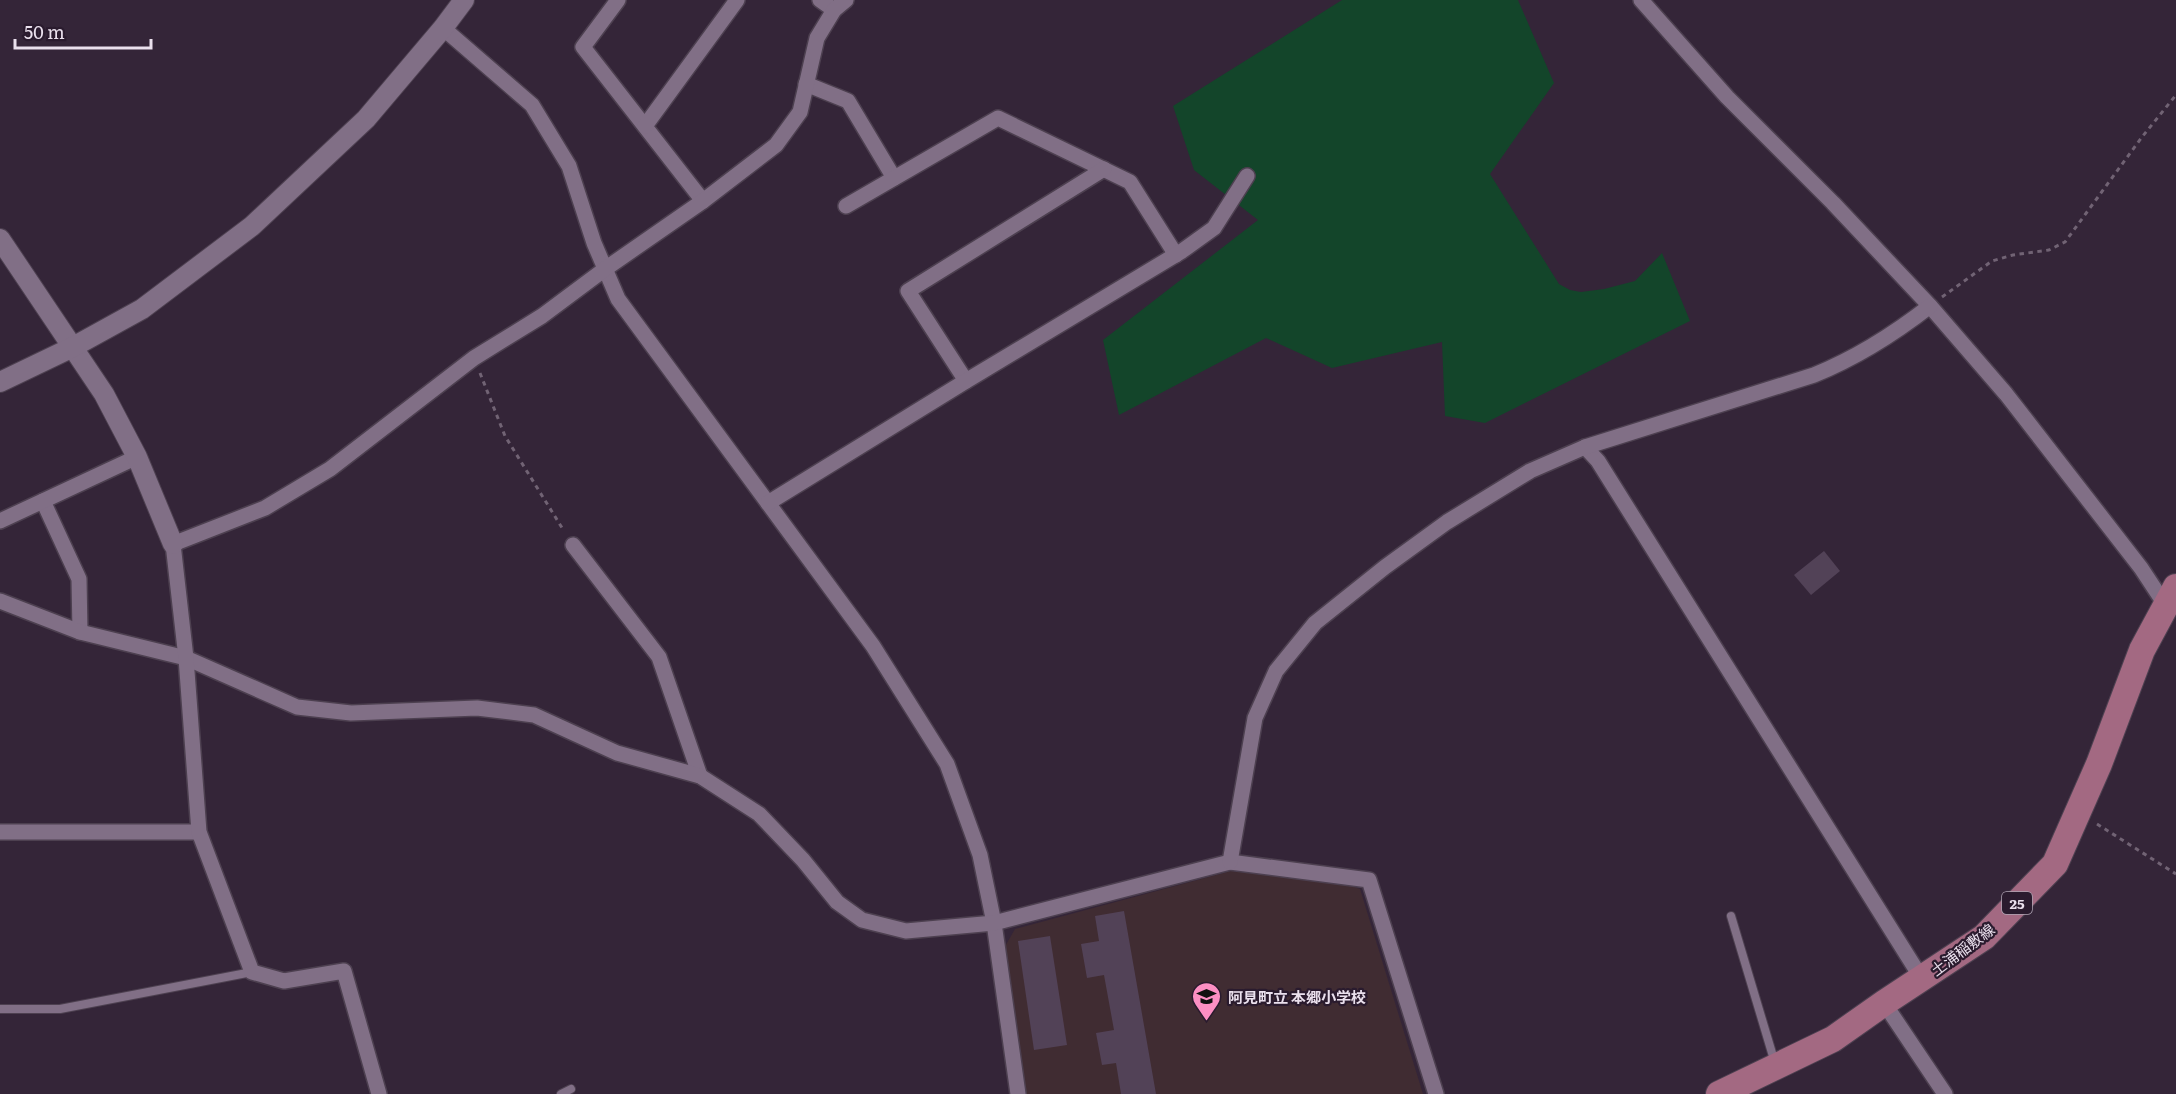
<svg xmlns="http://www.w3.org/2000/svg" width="2176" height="1094" viewBox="0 0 2176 1094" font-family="Literata,'Noto Sans JP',serif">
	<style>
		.education { fill: #402c32 }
		.green { fill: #13452a }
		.building { fill: #524257 }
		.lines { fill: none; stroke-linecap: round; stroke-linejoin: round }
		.service-casing { stroke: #4d4050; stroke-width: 10 }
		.minor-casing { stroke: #4d4050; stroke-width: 18 }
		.tertiary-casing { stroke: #4d4050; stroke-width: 22 }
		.primary-casing { stroke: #4d4050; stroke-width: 28 }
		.path { stroke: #716374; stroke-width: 3; stroke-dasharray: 4.5 4.5; stroke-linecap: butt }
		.service { stroke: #816f86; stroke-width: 8 }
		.minor { stroke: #816f86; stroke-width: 15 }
		.tertiary { stroke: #816f86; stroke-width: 20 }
		.primary { stroke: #a36982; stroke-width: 26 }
		.labels { text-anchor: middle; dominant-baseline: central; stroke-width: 4.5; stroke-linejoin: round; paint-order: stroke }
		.shield { fill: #2a1b2e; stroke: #b0a5b4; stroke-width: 1.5 }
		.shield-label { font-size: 14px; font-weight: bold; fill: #eae0ed }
		.street-label { font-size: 15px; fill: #eae0ed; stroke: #2a1b2e }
		.poi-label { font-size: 15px; font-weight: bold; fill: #eae0ed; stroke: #2a1b2e; text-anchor: start }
	</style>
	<rect width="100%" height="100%" fill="#342538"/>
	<polygon class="education" points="1231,871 1346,884 1360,889 1423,1094 1024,1094 1003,950 1015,929"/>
	<polygon class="green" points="1342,0 1518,0 1554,83 1490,174 1559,284 1570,290 1581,292 1604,289 1635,281 1662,253 1690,321 1485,423 1445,416 1442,342 1332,368 1266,338 1119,415 1103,340 1258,220 1194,170 1173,106"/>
	<g class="building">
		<polygon points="1824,551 1840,571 1811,595 1794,575"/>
		<polygon points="1124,911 1156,1094 1121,1094 1116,1063 1102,1065 1096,1033 1114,1030 1104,975 1087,978 1081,944 1099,941 1095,916"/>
		<polygon points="1050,936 1067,1045 1034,1050 1018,941"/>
	</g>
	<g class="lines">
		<defs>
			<g id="service">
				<polyline points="1731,916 1775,1063"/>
				<polyline points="0,1009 60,1009 252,972"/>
				<polyline points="561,1094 571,1089"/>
			</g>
			<g id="minor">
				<polyline points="618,0 583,47 703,201"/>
				<polyline points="820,0 834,10"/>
				<polyline points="1641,0 1727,97 1833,203 1930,306 2006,394 2141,568 2166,606"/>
				<polyline points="443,28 532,105 569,166 594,243 618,299 873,646 947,764 980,855 994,923 1018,1094"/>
				<polyline points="806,84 848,101 894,178"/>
				<polyline points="645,126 737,0"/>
				<polyline points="846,206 998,118 1130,182 1176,255"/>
				<polyline points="966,381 908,291 1104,169"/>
				<polyline points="1585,447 1598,461 1922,979"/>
				<polyline points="43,501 79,579 80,632"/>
				<polyline points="768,503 966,381 1182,251 1214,228 1247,176"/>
				<polyline points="0,521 137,457"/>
				<polyline points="573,545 659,657 700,776"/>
				<polyline points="0,601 80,632 186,658 297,707 351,713 477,708 534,715 617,753 700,776 759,814 803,860 837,902 862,920 906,931 994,923 1230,862 1369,880 1436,1094"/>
				<polyline points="0,832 199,832"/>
				<path d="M1230 862 1255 718 1276 671 1315 623 1385 567 1447 522 1530 471 1585 447 1814 375C1856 358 1894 334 1930 306"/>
				<polyline points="1884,1003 1945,1094"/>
				<polyline points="379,1094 344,971 284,981 252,972 199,832 186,658 173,544 265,508 330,469 474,358 542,316 605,269 703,201 776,145 800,112 817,38 834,10 846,0"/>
			</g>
			<g id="tertiary">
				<polyline points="0,239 104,394 137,457 173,544"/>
				<polyline points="0,382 73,347 142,309 252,226 366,119 443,28 464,0"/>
			</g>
			<polyline id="primary" points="1719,1094 1833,1039 1884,1003 1984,937 2055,864 2099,764 2142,650 2176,587"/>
		</defs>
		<use href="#service" class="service-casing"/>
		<use href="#minor" class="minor-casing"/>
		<use href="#tertiary" class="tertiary-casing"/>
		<use href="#primary" class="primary-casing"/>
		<g class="path">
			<polyline points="1942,297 1992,261 2013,255 2049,250 2065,242 2142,137 2176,95"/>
			<polyline points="480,373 505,436 564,531"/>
			<polyline points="2097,824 2176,874"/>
		</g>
		<use href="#service" class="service"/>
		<use href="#minor" class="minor"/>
		<use href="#tertiary" class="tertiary"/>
		<use href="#primary" class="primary"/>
	</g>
	<defs>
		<symbol id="school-pin" viewBox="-11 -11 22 30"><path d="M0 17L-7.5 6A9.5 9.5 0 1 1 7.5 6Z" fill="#fc8fc3" stroke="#2a1b2e"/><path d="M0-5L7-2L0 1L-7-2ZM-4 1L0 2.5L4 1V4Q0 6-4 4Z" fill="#111"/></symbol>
	</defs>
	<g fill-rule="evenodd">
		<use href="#school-pin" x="1190" y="980" width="33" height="45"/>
	</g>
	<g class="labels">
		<rect class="shield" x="2002" y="892" width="30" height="22" rx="4.5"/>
		<g class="shield-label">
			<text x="2017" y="903">25</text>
		</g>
		<g class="street-label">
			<text transform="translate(1962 949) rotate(-37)">土浦稲敷線</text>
		</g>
		<g class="poi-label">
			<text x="1228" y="996">阿見町立 本郷小学校</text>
		</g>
	</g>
	<path d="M15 39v9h136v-9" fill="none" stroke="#eae0ed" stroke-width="3"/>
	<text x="24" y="39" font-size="18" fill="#eae0ed" stroke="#2a1b2e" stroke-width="4.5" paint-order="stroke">50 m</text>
</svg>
